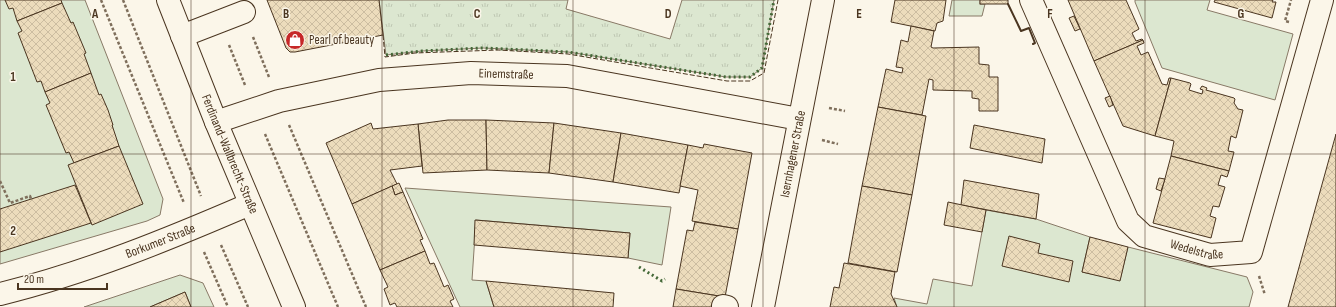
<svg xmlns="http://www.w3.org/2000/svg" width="1336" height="307" viewBox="0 0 1336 307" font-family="'Sofia Sans Condensed',sans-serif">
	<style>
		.grass { fill: url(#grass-tufts); stroke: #887966 }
		.garden { fill: #dce7d0; stroke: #887966 }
		.building { fill: url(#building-cross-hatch); stroke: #4a3520 }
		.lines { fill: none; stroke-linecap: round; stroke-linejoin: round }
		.minor-casing { stroke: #4a3520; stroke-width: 24 }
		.path { stroke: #7f6f5c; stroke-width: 2.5; stroke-dasharray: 3 2; stroke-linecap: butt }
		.minor { stroke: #fbf6e9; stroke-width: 22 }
		.hedge { stroke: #436837; stroke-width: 3; stroke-dasharray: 2 3; stroke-linecap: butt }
		.fence { stroke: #4a3520; stroke-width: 1; stroke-dasharray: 5 2; stroke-linecap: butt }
		.wall { stroke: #4a3520; stroke-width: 2 }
		.grid { fill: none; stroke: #4a3520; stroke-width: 1; stroke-opacity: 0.55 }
		.labels { text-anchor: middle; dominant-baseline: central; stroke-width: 3; stroke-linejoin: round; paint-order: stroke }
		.poi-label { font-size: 13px; fill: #4a3520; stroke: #fbf6e9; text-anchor: start }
		.street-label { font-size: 13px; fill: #4a3520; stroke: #fbf6e9 }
		.grid-label { font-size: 13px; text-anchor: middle; font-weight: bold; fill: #4a3520; stroke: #fbf6e9; stroke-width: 3; stroke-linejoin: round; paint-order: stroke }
	</style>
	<defs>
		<pattern id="grass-tufts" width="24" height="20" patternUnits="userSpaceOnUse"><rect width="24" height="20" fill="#dce7d0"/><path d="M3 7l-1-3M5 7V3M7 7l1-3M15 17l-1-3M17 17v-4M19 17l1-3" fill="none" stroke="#bec7b2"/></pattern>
		<pattern id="building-cross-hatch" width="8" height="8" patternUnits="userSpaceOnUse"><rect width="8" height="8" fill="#ecdcbc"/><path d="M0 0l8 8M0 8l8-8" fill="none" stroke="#ccbda1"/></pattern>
	</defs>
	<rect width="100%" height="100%" fill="#fbf6e9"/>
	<polygon class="grass" points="379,0 568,0 566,9 670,39 682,0 774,0 762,68 750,77 726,77 568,52 483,48 422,51 386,55"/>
	<g class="garden">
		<polygon points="0,0 85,0 163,199 160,215 147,221 0,264"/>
		<polygon points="952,0 980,0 980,4 985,4 982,16 949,16"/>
		<polygon points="1135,0 1210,0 1207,10 1293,34 1275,100 1162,68 1135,2"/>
		<polygon points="405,188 671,207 662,265 628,258 630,233 476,220 472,280 486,281 494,307 460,307"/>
		<polygon points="986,210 1036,219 1090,237 1082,272 1120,280 1128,247 1247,277 1253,292 1249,307 897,307 894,298 927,304 933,279 972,286"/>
		<polygon points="180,275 203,283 214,307 191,307 185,292 150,307 84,307"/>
	</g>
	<g class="building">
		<polygon points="5,0 61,0 62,3 17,21 13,8 9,9"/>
		<polygon points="267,0 379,0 383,35 295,52 290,52 286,48"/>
		<polygon points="895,0 946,0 943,21 937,23 935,31 891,22"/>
		<rect x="980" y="0" width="28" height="4"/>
		<polygon points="1068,0 1126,0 1139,29 1132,33 1136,41 1142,39 1143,40 1094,61"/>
		<polygon points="1215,0 1273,0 1272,2 1276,2 1272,18 1214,2"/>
		<polygon points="62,3 71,23 73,22 86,53 84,54 91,73 45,92 41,81 37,82 18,33 22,31 17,21"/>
		<polygon points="1074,16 1080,29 1075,31 1069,18"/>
		<polygon points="911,26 934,31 931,47 933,48 979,47 979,64 989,65 989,77 998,77 998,111 979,111 979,99 972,98 972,91 933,90 933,80 929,79 922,115 878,107 886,69 902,73 903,68 896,67 901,40 908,42"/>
		<polygon points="1143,40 1144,43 1137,46 1141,55 1148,52 1162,84 1167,85 1169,78 1171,78 1155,136 1123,126 1094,61"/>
		<polygon points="91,73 99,95 101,94 108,110 113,125 112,125 119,146 74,163 69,152 66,153 46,105 50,103 45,92"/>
		<polygon points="1171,78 1190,83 1191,84 1189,90 1202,94 1203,90 1200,89 1202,86 1207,88 1206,90 1234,98 1235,99 1234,103 1238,109 1243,110 1236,138 1231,136 1228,151 1234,152 1229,171 1171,156 1174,141 1155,136"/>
		<polygon points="1110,96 1113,105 1109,107 1105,98"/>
		<polygon points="878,107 926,116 912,195 862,186"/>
		<polygon points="448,120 486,120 487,170 423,173 418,124"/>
		<polygon points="486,120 554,123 549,173 487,170"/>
		<polygon points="371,123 373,129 418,124 422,166 390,170 397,184 352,204 326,143"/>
		<polygon points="554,123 621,133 613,182 549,173"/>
		<polygon points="974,125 1045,139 1042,163 970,148"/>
		<polygon points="621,133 688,145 679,193 613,182"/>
		<polygon points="1336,134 1336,307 1288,307"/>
		<polygon points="704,144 752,153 738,229 692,221 698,190 680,186 688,145 703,148"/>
		<polygon points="119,146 143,204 92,225 68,165"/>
		<polygon points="1171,156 1229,171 1227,177 1221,175 1218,185 1225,187 1219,207 1213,206 1210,216 1216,218 1211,238 1153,223"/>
		<polygon points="1159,178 1165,179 1161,191 1156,189"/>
		<polygon points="964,180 1039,194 1036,219 961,205"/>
		<polygon points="399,183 403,192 395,195 392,186"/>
		<polygon points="75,185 91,223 0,252 0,209"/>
		<polygon points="392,186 395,195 403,192 423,239 420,240 425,251 380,270 352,204"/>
		<polygon points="862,186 912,195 897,272 848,263"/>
		<polygon points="948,202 986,210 982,232 944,225"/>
		<polygon points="475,220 630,233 628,258 474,245"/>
		<polygon points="695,222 738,229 725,297 676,289 687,230 693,231"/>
		<polygon points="1009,236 1040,244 1038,253 1073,261 1069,282 1002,266"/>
		<polygon points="1090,237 1128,247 1120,281 1082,272"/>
		<polygon points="425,251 430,264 434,263 444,287 448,285 454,299 450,301 453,307 397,307 395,303 390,305 384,289 388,287 380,270"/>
		<polygon points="844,263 895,272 891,294 897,307 830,307 834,287 839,288"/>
		<polygon points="486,281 614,293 613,307 494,307"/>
		<polygon points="676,289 725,297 723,307 673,307"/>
		<polygon points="185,292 191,307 150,307"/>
	</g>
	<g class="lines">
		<defs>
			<g id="minor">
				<path id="s1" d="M168 0 216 122 294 307"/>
				<path id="s2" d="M1031 0 1128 221 1144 236 1210 255 1251 252 1322 0"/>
				<polyline points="182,36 244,12"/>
				<path id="s3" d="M216 122 279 101 379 80 471 73 567 76 799 119"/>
				<path id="s4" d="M0 294C86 273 169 239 250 204"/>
				<polyline points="723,306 727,307"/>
				<path id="s5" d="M763 307 823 0"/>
			</g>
		</defs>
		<use href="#minor" class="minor-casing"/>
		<g class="path">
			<polyline points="101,0 184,203"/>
			<polyline points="123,0 201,196"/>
			<polyline points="1289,22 1285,21 1291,0"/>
			<polyline points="253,37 269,77"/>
			<polyline points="229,45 245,85"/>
			<polyline points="829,108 845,111"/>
			<polyline points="289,125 366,307"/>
			<polyline points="265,134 338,307"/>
			<polyline points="822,140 838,144"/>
			<polyline points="0,181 10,203 30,196 31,199"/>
			<polyline points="221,245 248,307"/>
			<polyline points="204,252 228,307"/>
			<polyline points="1259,276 1265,295"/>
		</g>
		<use href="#minor" class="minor"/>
		<g class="hedge">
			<polyline points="386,55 422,51 483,48 568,52 726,77 750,77 762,68 774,0"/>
			<polyline points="639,267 662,281 665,279"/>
		</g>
		<polyline class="fence" points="383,35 385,57 415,53 498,50 568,54 727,81 750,81 764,73 778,0"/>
		<polyline class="wall" points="1008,4 1021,31 1029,28 1035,43 1033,44"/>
	</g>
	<path class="grid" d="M191 0V307M382 0V307M573 0V307M763 0V307M954 0V307M1145 0V307M0 154H1336"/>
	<defs>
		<symbol id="shop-disc" viewBox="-11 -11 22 22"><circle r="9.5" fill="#c62828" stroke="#fbf6e9"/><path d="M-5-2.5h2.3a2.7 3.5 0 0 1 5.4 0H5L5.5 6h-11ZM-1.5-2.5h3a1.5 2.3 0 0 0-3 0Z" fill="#fff"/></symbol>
	</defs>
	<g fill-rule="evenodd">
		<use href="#shop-disc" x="284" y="29" width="22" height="22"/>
	</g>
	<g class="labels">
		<g class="poi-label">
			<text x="309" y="40">Pearl of beauty</text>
		</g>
		<g class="street-label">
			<text stroke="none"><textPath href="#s3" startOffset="296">Einemstraße</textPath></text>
			<text stroke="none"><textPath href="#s5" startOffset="156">Isernhagener Straße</textPath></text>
			<text stroke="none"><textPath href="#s1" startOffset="166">Ferdinand-Wallbrecht-Straße</textPath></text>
			<text stroke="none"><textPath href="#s4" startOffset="169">Borkumer Straße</textPath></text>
			<text stroke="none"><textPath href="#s2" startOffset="318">Wedelstraße</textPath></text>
		</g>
	</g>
	<g class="grid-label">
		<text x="95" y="18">A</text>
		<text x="286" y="18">B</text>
		<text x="477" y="18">C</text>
		<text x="668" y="18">D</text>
		<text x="859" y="18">E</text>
		<text x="1050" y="18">F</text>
		<text x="1241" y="18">G</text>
		<text x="13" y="81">1</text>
		<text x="13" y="235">2</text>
	</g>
	<path d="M18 283v6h89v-6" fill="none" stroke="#4a3520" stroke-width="2"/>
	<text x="24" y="283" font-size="12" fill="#4a3520" stroke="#fbf6e9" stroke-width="3" paint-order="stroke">20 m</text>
</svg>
